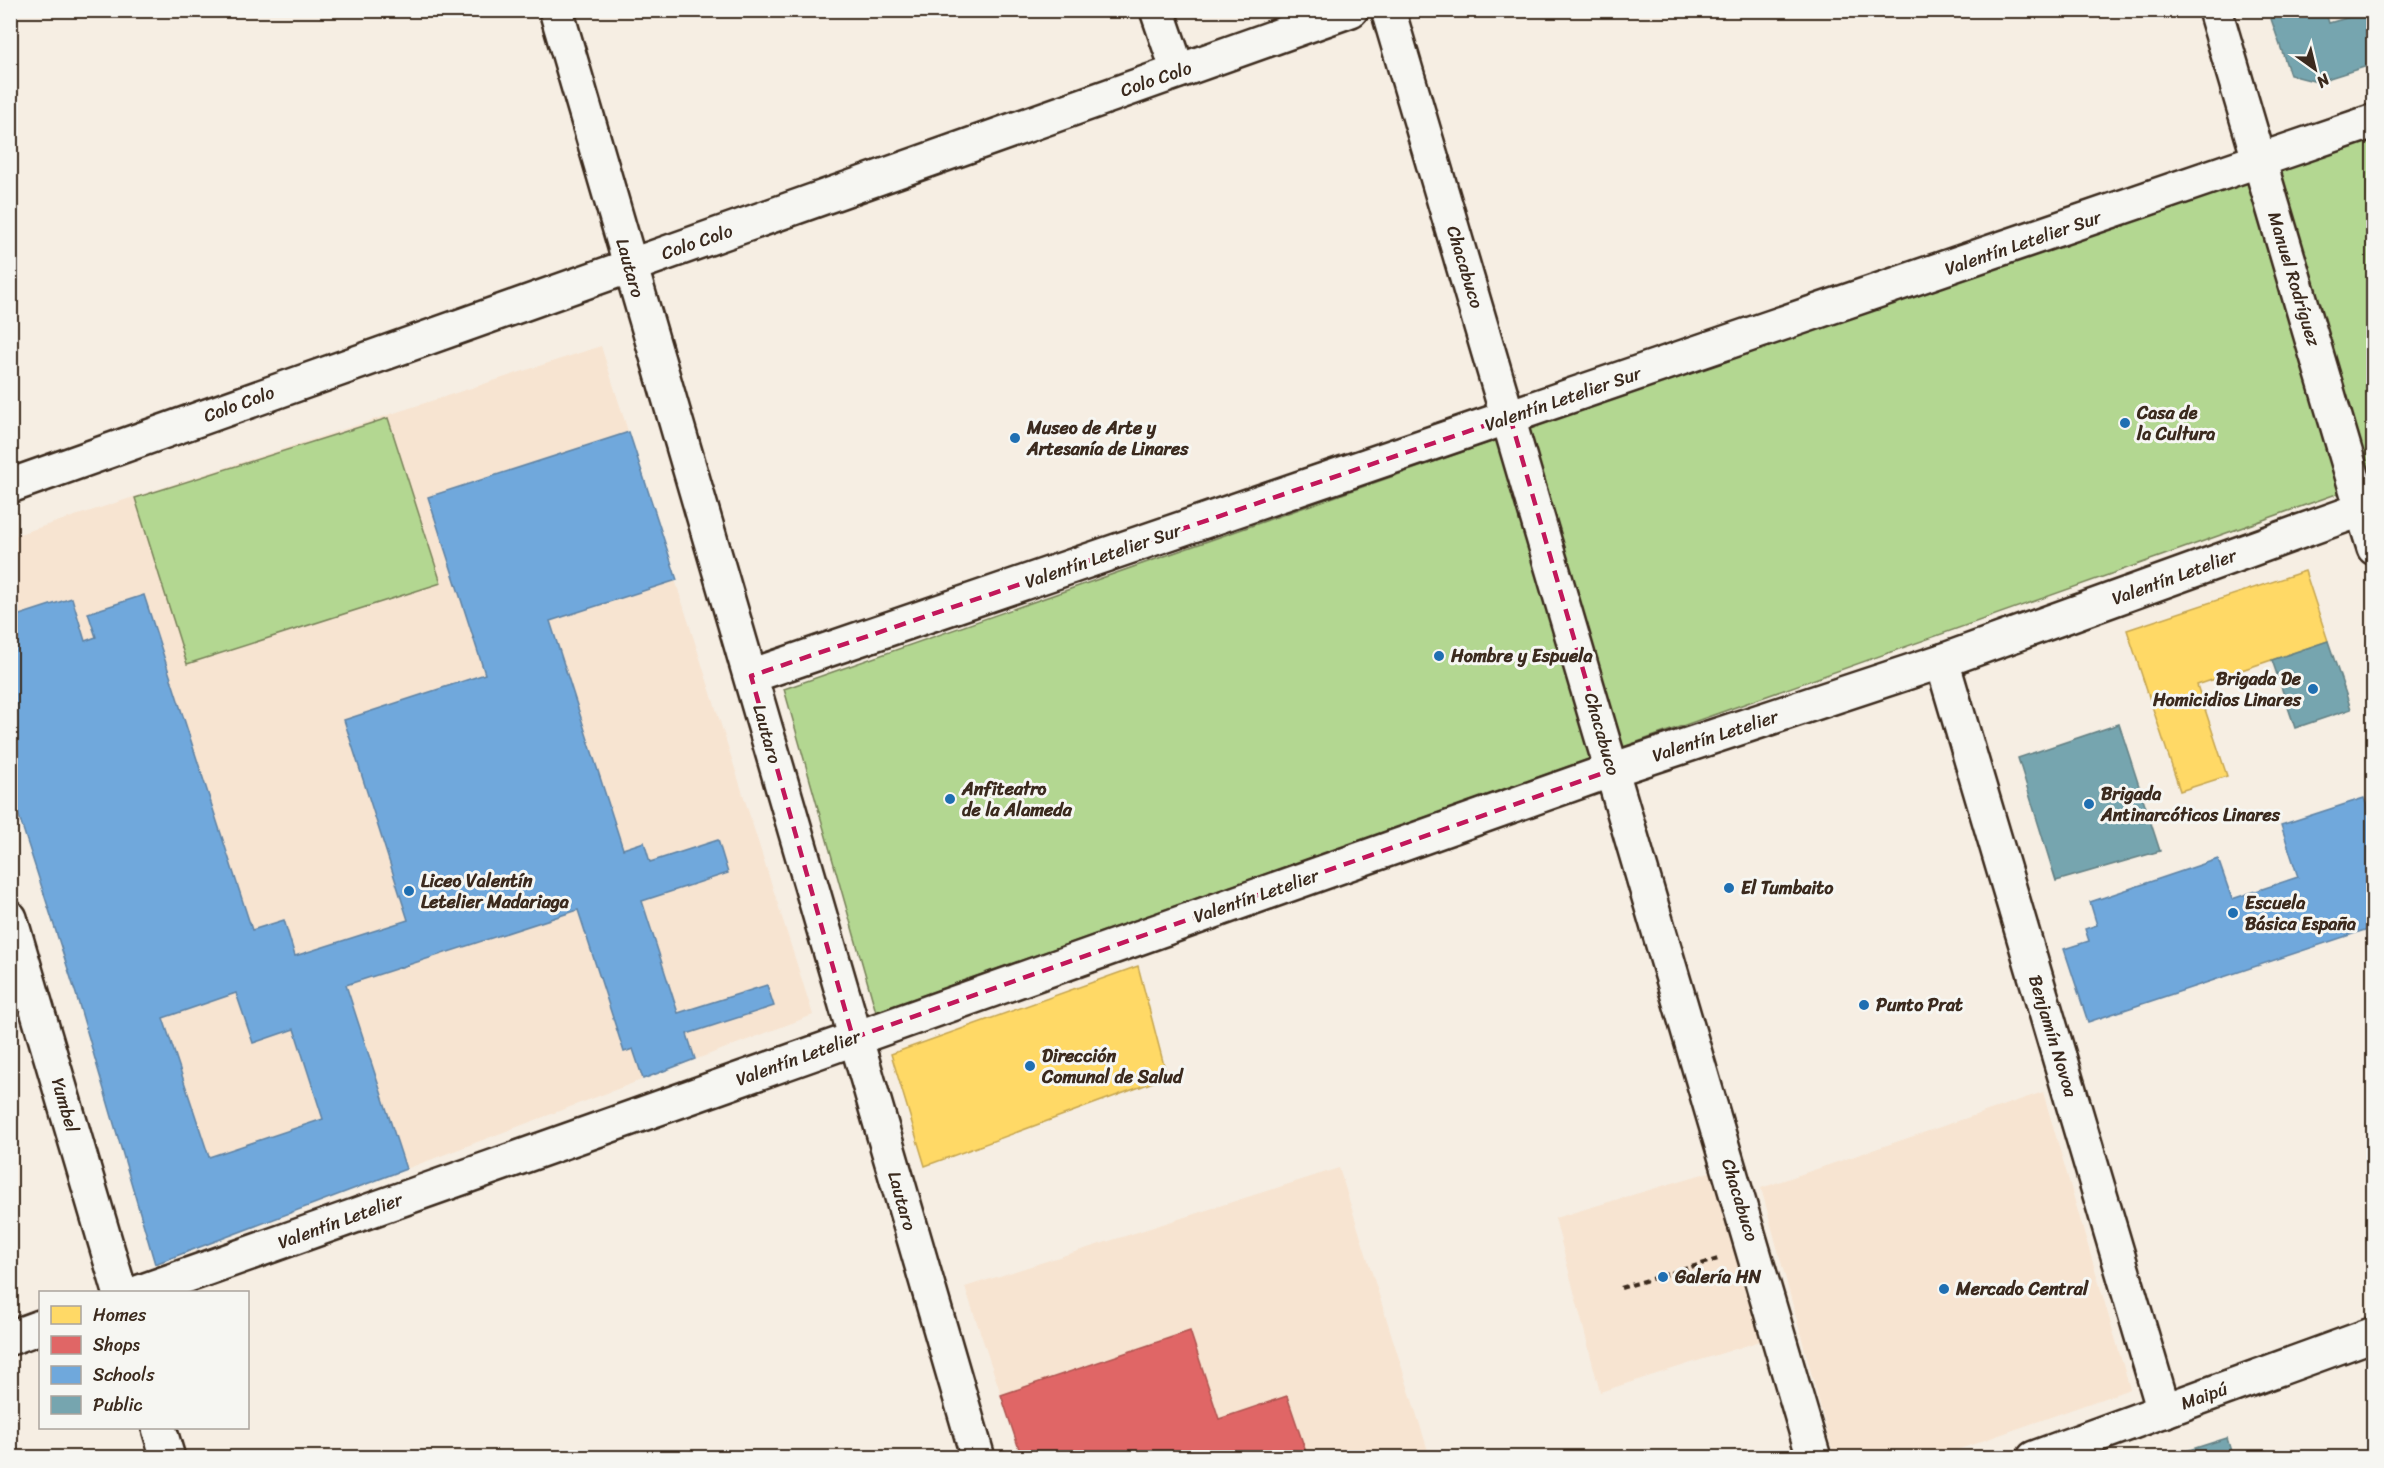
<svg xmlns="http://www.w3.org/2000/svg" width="2384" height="1468" viewBox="0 0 2384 1468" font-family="Sriracha,sans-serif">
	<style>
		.built { fill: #f7e4d1 }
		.green { fill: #b3d791; stroke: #778058; stroke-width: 1.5 }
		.homes { fill: #ffd966; stroke: #c4a450; stroke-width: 1.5 }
		.shops { fill: #e06666; stroke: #ae5450; stroke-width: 1.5 }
		.schools { fill: #6fa8dc; stroke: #5f82a3; stroke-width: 1.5; fill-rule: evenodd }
		.public { fill: #76a5af; stroke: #648084; stroke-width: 1.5 }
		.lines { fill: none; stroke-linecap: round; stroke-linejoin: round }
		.minor-casing { stroke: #3b2a1e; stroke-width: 38 }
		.major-casing { stroke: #3b2a1e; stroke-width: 38 }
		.path { stroke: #3b2a1e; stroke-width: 4; stroke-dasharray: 6 4.5; stroke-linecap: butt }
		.minor { stroke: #f6f6f2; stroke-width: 33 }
		.major { stroke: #f6f6f2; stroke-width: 33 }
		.marked { fill: none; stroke: #c2185b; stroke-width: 4.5; stroke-dasharray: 12 8; stroke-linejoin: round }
		.poi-dot { fill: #1f6fb2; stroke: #f6f6f2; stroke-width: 2 }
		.labels { text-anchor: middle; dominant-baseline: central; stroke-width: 6; stroke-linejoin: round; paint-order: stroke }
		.street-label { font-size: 18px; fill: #3b2a1e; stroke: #f6f6f2 }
		.poi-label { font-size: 18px; font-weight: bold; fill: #3b2a1e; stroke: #f6f6f2; text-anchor: start }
	</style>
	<rect width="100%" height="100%" fill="#f6eee3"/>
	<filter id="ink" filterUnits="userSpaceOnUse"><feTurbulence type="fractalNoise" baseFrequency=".0167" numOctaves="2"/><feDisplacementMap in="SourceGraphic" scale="12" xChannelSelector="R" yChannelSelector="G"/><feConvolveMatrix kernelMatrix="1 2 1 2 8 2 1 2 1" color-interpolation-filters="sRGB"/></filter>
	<g filter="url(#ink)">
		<g class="built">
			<polygon points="601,346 813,1015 155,1264 76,994 11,788 10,537"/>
			<polygon points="2043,1092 2130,1389 1937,1457 1834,1457 1761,1188"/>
			<polygon points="1339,1168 1430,1457 1022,1457 965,1287"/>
			<polygon points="1723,1168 1773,1337 1600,1392 1555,1218"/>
		</g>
		<g class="green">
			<polygon points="2373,134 2373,481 876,1012 784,689"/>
			<polygon points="388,418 441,583 187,664 135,498"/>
		</g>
		<g class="homes">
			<polygon points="2305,571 2328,641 2197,685 2227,776 2180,791 2127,630"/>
			<polygon points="1138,966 1167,1077 925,1166 891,1054"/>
		</g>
		<polygon class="shops" points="1190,1331 1219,1419 1287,1396 1308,1458 1022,1458 1001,1395"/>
		<g class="schools">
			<path d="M629 432 677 580 550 621 623 849 644 842 650 862 718 840 728 873 642 901 678 1013 767 985 774 1006 687 1034 695 1059 643 1079 633 1049 624 1052 578 910 346 985 406 1169 155 1264 76 994 10 788V618L72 598 85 641 96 637 88 613 144 595 252 930 284 920 295 956 408 920 344 720 485 674 428 497ZM236 993 253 1043 294 1029 323 1119 209 1157 163 1018Z"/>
			<polygon points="2364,798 2374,826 2374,927 2088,1022 2064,949 2089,941 2085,929 2097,925 2090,902 2218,859 2232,899 2298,877 2281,825"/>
		</g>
		<g class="public">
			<polygon points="2268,10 2325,10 2329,23 2374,10 2374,64 2317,82 2290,75"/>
			<polygon points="2328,641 2351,709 2295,728 2272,660"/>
			<polygon points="2119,724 2160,851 2056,881 2018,758"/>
			<polygon points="2227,1438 2233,1458 2164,1458"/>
		</g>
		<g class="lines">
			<defs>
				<g id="minor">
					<polyline points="556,10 978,1458"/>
					<polyline points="1157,10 1178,71"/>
					<polyline points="1388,10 1814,1458"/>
					<polyline points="2215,10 2362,509"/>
					<polyline points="10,486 1351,10"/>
					<polyline points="1942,661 2164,1411"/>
					<polyline points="751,676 2374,121"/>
				</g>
				<g id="major">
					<polyline points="2362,509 2374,548"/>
					<polyline points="10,918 120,1292"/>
					<polyline points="140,1292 1612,770 1942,661 2374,505"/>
					<polyline points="10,1338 40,1327"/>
					<polyline points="159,1428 168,1458"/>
					<polyline points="2034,1458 2374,1334"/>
				</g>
			</defs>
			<use href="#minor" class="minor-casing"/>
			<use href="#major" class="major-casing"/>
			<polyline class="path" points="1621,1288 1718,1259"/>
			<use href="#minor" class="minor"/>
			<use href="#major" class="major"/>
		</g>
	</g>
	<path class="marked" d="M1510 417 1612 770 853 1038 751 676Z"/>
	<g class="poi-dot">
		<circle cx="2125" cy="423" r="6"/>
		<circle cx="1015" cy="438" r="6"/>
		<circle cx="1439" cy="656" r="6"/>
		<circle cx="2313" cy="689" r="6"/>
		<circle cx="950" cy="799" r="6"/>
		<circle cx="2089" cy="804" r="6"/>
		<circle cx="1729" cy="888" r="6"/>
		<circle cx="409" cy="891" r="6"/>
		<circle cx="2233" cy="913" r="6"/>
		<circle cx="1864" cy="1005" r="6"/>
		<circle cx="1030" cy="1066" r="6"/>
		<circle cx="1663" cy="1277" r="6"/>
		<circle cx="1944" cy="1289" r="6"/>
	</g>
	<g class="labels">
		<g class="street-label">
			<text transform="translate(1156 79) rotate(-19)">Colo Colo</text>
			<text transform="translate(697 242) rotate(-19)">Colo Colo</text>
			<text transform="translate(2023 243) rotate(-19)">Valentín Letelier Sur</text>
			<text transform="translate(1465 267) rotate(73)">Chacabuco</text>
			<text transform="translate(630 268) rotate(74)">Lautaro</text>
			<text transform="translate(2294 279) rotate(73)">Manuel Rodríguez</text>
			<text transform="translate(1563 399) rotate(-19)">Valentín Letelier Sur</text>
			<text transform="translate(239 404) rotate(-20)">Colo Colo</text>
			<text transform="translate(1103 556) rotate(-19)">Valentín Letelier Sur</text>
			<text transform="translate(2174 577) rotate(-20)">Valentín Letelier</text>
			<text transform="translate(767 734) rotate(74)">Lautaro</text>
			<text transform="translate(1602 734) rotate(74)">Chacabuco</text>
			<text transform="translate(1715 736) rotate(-18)">Valentín Letelier</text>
			<text transform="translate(1256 896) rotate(-19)">Valentín Letelier</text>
			<text transform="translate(2053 1036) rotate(73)">Benjamín Novoa</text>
			<text transform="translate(798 1058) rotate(-20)">Valentín Letelier</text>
			<text transform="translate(65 1105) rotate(74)">Yumbel</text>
			<text transform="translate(1740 1200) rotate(73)">Chacabuco</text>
			<text transform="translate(902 1201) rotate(74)">Lautaro</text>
			<text transform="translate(340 1221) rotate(-20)">Valentín Letelier</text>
			<text transform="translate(2204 1396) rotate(-20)">Maipú</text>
		</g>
		<g class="poi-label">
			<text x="2137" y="413">Casa de<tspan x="2137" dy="21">la Cultura</tspan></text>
			<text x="1027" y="428">Museo de Arte y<tspan x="1027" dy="21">Artesanía de Linares</tspan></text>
			<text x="1451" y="656">Hombre y Espuela</text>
			<text x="2301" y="679" text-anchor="end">Brigada De<tspan x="2301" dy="21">Homicidios Linares</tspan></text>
			<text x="962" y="789">Anfiteatro<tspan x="962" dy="21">de la Alameda</tspan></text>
			<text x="2101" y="794">Brigada<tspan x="2101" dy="21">Antinarcóticos Linares</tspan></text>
			<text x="421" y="881">Liceo Valentín<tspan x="421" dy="21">Letelier Madariaga</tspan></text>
			<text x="1741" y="888">El Tumbaito</text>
			<text x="2245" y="903">Escuela<tspan x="2245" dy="21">Básica España</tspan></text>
			<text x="1876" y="1005">Punto Prat</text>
			<text x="1042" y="1056">Dirección<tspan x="1042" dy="21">Comunal de Salud</tspan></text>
			<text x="1675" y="1277">Galería HN</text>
			<text x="1956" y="1289">Mercado Central</text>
		</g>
	</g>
	<rect width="2384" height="1468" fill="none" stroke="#f6f6f2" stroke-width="36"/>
	<rect x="18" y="18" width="2348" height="1432" fill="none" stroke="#3b2a1e" stroke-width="2" filter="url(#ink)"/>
	<rect x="39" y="1291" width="210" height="138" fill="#f6f6f2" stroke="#aba49d" stroke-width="1.5"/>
	<rect x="51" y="1306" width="30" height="18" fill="#ffd966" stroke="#aba49d" stroke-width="1.5"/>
	<text x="93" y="1321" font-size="18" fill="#3b2a1e">Homes</text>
	<rect x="51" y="1336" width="30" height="18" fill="#e06666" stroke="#aba49d" stroke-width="1.5"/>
	<text x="93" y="1351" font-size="18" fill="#3b2a1e">Shops</text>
	<rect x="51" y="1366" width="30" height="18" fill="#6fa8dc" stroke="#aba49d" stroke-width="1.5"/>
	<text x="93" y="1381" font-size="18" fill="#3b2a1e">Schools</text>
	<rect x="51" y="1396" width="30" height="18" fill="#76a5af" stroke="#aba49d" stroke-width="1.5"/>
	<text x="93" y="1411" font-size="18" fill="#3b2a1e">Public</text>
	<g transform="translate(2315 69) rotate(146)" stroke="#f6f6f2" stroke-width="4.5" paint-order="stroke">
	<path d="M0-4.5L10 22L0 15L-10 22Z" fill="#3b2a1e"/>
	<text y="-9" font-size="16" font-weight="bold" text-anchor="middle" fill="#3b2a1e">N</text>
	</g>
</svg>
